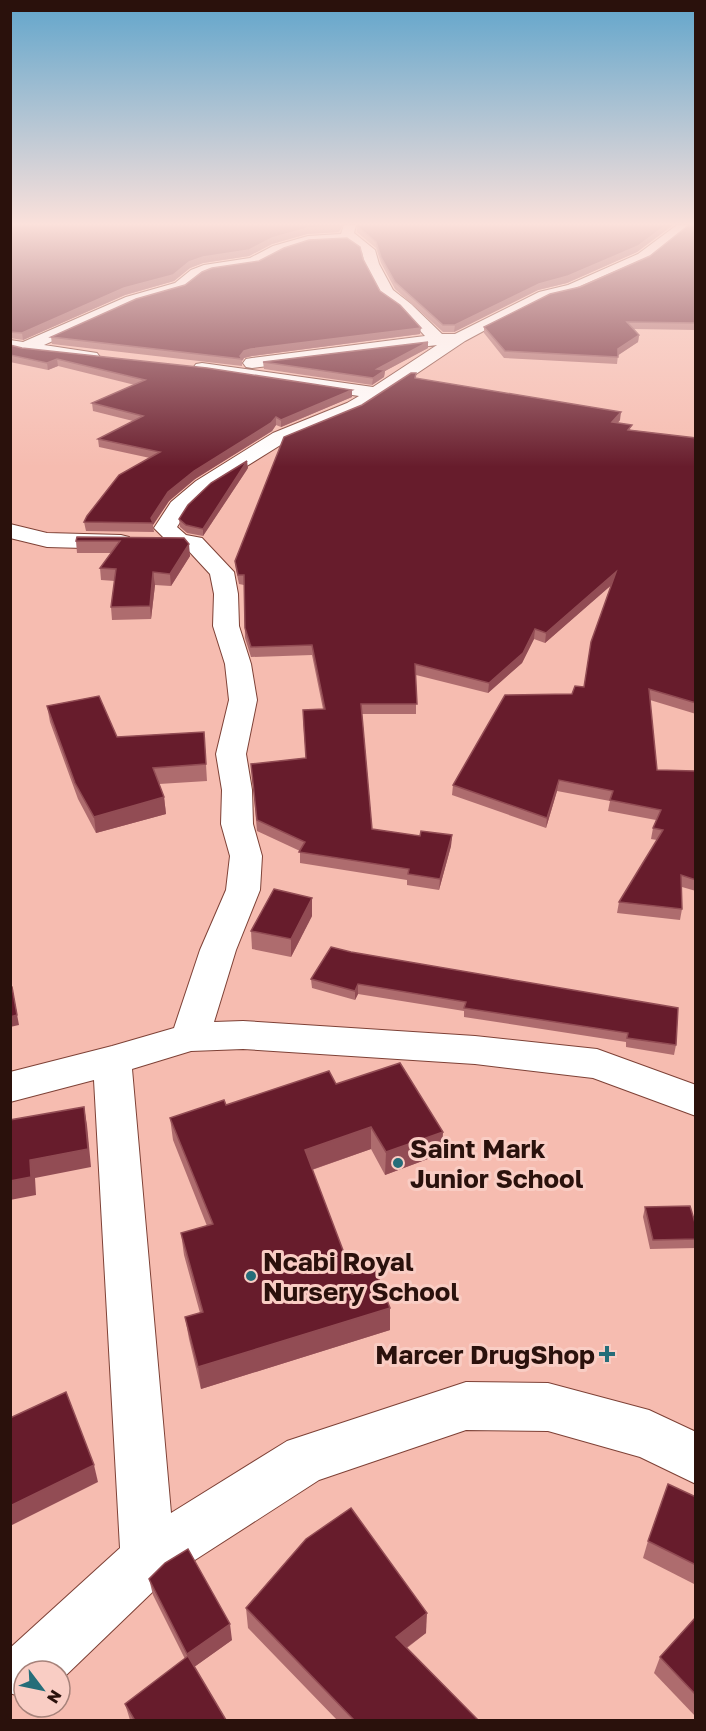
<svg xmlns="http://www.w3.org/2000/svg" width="706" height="1731" viewBox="0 0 706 1731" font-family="'Golos Text',sans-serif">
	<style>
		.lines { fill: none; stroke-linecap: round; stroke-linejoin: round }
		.minor-casing { stroke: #7e4136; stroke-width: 2 }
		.minor { fill: #fff; fill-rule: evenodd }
		.wall { fill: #ae6c6e }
		.shaded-wall { fill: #924c54 }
		.building { fill: #671c2c; stroke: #924c54; stroke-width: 1.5 }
		.poi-dot { fill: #256d79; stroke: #f9cdc4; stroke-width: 2 }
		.labels { text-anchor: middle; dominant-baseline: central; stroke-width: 6; stroke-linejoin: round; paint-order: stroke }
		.near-poi-label { font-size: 26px; font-weight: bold; fill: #2a110c; stroke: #f9cdc4; text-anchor: start }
	</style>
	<rect width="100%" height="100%" fill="#f6bcb0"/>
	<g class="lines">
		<defs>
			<g id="minor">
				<polygon points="344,225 356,225 354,233 375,250 379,264 393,290 411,304 442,334 455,334 539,292 568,285 638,254 677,225 692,225 648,260 578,291 549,298 519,312 465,341 361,411 287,441 210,489 187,511 177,527 186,535 202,538 234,572 238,594 239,626 251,664 257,700 246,754 252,790 253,824 262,856 260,890 236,950 214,1022 243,1021 475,1036 597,1049 696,1085 696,1116 593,1078 475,1064 243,1049 191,1051 132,1069 171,1513 287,1441 466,1382 548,1383 649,1410 696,1432 696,1484 640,1457 548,1431 466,1430 319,1480 167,1578 60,1681 60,1671 24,1671 24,1698 10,1693 10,1648 120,1548 94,1080 10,1102 10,1072 112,1046 174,1028 200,950 226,890 230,856 221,824 222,790 216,754 229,700 225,664 213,626 214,594 210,574 186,548 171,545 154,528 171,502 196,481 273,433 347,403 359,396 202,373 196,372 193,368 196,364 202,363 373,387 437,345 252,368 246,367 243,363 246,359 252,358 425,336 401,310 382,296 365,264 362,252 348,241 309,244 283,252 259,265 212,272 201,276 185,289 136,303 44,345 97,353 100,357 97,361 91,362 10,350 10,340 23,342 126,297 175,283 191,270 204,265 250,258 273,246 308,236 341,234"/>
				<polygon points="10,524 47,533 121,535 129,537 132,542 129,547 121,549 47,547 10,538"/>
			</g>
		</defs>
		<use href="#minor" class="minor-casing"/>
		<use href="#minor" class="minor"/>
	</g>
	<g class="wall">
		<polygon points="10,225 339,232 307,234 272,244 249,256 203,263 190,268 174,281 125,295 23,340 10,338"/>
		<polygon points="357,225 673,225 637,252 567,283 538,290 454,332 443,332 395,289 381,263 376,248 357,232"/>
		<polygon points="696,225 696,330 633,329 639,335 638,342 618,355 617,364 504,358 484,333 484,327 650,256"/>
		<polygon points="363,259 380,291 420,334 252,356 244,358 242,361 242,366 52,344 51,337"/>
		<polygon points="428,342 428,348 385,371 384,377 372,385 264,369 263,362"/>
		<polygon points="10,345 22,348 352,397 281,427 276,425 272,431 195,479 169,501 153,525 154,532 86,531 84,522 150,458 99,447 98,439 133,421 93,411 92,403 135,385 58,366 48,370 10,362"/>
		<polygon points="415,378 620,420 618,423 631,430 696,438 696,714 650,700 657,770 696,773 696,891 682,887 682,909 680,920 617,913 619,902 657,840 651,839 653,828 656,820 608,811 610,801 557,791 546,828 452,795 453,785 572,694 584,687 611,585 545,643 534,639 522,663 488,693 416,675 416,714 362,714 372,829 420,836 452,835 451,846 439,890 407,885 407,880 300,863 300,851 257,831 252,775 306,758 303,721 323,709 312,655 251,657 245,638 244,585 239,584 236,570 235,561 362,405"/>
		<polygon points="248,468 203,536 187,533 180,527 179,519"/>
		<polygon points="184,538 190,556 171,586 155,585 151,619 112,620 111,607 115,581 101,580 100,568 111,553 77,553 76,541"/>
		<polygon points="47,706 117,737 204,732 207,781 159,784 164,797 166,814 96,833 78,799 50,722"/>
		<polygon points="312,916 291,957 252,949 251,931"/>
		<polygon points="351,952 676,1045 674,1055 626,1047 626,1042 464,1017 464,1011 358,994 355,1000 312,988 311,979"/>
		<polygon points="336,1084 443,1132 441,1154 385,1175 371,1149 312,1170 352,1274 390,1330 201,1389 189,1339 185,1317 200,1313 184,1255 181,1233 207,1226 173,1140 170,1118 226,1105"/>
		<polygon points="645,1207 696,1226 696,1248 650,1249 643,1217"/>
		<polygon points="696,1497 696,1585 643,1558 648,1541"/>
		<polygon points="149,1579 232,1640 194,1667 226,1720 130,1720 125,1704 185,1659 153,1595"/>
		<polygon points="246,1608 426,1633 407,1648 478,1720 337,1720 248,1628"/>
		<polygon points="696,1617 696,1717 654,1673 660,1657"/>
	</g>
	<g class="shaded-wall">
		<polygon points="343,225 339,232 307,234 272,244 249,256 203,263 190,268 174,281 125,295 23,340 22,333 124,288 203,257 307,228"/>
		<polygon points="666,225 673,225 637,252 567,283 538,290 454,332 455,325 539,284"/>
		<polygon points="421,328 420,334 252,356 244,358 242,361 240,356 244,351 251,349"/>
		<polygon points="639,335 638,342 617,356 618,349"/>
		<polygon points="428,342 428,348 385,371 384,377 372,385 373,378 377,369"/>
		<polygon points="57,359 58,366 48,370 47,363"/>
		<polygon points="352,390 352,397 281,427 281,420"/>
		<polygon points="621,412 620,420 611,430 612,422"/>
		<polygon points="276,417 276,425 272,431 195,479 169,501 153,525 151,518 168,492 194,471"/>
		<polygon points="247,461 248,468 203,536 203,529"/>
		<polygon points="189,544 190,556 171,586 170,574"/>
		<polygon points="153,572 155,585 151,619 150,606"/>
		<polygon points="616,572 615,582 545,643 546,633"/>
		<polygon points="535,629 534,639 522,663 488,693 489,683"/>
		<polygon points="559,780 557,791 546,828 547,818"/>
		<polygon points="164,797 166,814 96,833 94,817"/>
		<polygon points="452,835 451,846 439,890 440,879"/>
		<polygon points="312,898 312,916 291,957 291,939"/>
		<polygon points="358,984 358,994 355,1000 355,991"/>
		<polygon points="12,987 19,1025 10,1027 10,1017"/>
		<polygon points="84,1107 87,1125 91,1167 35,1178 36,1195 10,1200 10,1181 30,1160"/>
		<polygon points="371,1127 371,1149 305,1172 305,1150"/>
		<polygon points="443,1132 441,1154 385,1175 386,1152"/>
		<polygon points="390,1308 390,1330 201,1389 198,1367"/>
		<polygon points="94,1465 98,1482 10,1526 10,1506"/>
		<polygon points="427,1613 426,1633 395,1656 396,1637"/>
		<polygon points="230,1624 232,1640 190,1670 187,1654"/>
	</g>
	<g class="building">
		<polygon points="10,225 340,225 339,226 307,228 272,238 249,250 203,257 189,262 173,275 124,288 22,333 10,332"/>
		<polygon points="357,225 666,225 638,246 568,276 539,284 455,325 443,325 395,282 381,257 376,242 357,226"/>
		<polygon points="689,225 696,225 696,323 627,322 639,335 618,349 618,357 505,351 484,327 550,294 580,287 650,256"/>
		<polygon points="347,238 360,247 363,259 380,291 400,305 421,328 251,349 244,351 240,356 242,359 51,337 136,299 185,285 202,272 212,268 259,261 284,248 309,240"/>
		<polygon points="428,342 377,369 385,370 373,378 263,362"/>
		<polygon points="10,345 22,348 207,368 352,390 281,420 276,417 271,423 194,471 168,492 151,518 153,523 84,522 87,516 119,475 160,452 98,439 143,416 92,403 145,380 57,359 47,363 10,355"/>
		<polygon points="411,373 416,373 415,378 621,412 612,422 632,425 628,430 696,438 696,703 649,689 657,770 695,771 696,773 696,880 681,875 682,909 619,902 663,830 653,828 661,810 610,800 613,791 559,780 547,818 453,785 505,695 572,694 575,686 584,687 591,642 616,572 546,633 535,629 523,653 489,683 415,664 417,704 361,704 372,829 420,836 421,831 452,835 440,879 408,874 409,869 299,852 305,842 257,820 251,764 306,758 303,710 325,709 312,645 251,647 245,628 244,575 238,575 235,561 284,437 362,405"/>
		<polygon points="247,461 203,529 186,525 179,519 188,505 211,483"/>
		<polygon points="77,537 184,538 189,544 170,574 153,572 150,606 111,607 116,569 100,568 120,541 76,541"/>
		<polygon points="99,696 117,737 204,732 206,764 153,768 164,797 94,817 75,783 47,706"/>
		<polygon points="274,889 312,898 291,939 251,931"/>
		<polygon points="331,947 351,952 678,1008 676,1045 627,1038 628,1033 464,1008 466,1002 358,984 355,991 311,979"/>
		<polygon points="10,987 12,987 17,1015 10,1017"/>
		<polygon points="400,1063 443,1132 386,1152 371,1127 305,1150 352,1274 374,1267 390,1308 198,1367 185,1317 203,1312 181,1233 213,1224 170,1118 224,1100 226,1105 329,1071 336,1084"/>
		<polygon points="84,1107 88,1149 30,1160 31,1177 10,1181 10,1120"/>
		<polygon points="690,1206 696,1226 696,1239 653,1240 645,1207"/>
		<polygon points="66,1392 94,1465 10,1506 10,1418"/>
		<polygon points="668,1484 696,1497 696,1565 648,1541"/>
		<polygon points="351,1508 427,1613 396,1637 478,1720 354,1720 246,1608 306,1539"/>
		<polygon points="188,1549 230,1624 187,1654 149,1579 165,1563"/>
		<polygon points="696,1617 696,1695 660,1657"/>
		<polygon points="188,1656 226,1720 132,1720 134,1719 125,1704"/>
	</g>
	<linearGradient id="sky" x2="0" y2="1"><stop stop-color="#61a5cb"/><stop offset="0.48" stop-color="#fbe1db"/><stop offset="1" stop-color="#fbe1db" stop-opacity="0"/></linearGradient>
	<rect width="706" height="467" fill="url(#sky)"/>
	<g class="poi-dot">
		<circle cx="398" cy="1163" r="6"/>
		<circle cx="251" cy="1276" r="6"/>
		<path d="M604 1345h6v6h6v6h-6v6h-6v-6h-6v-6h6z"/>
	</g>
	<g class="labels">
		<g class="near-poi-label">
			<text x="410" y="1148">Saint Mark<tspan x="410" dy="30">Junior School</tspan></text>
			<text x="263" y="1261">Ncabi Royal<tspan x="263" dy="30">Nursery School</tspan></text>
			<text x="595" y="1354" text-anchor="end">Marcer DrugShop</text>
		</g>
	</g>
	<rect width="706" height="1731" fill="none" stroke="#2a110c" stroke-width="24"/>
	<g transform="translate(42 1689) rotate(122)"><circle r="28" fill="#f9cdc4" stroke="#a6827a" stroke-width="1.5"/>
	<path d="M0-4.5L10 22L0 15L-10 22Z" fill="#256d79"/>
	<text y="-9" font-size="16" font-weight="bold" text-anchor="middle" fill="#2a110c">N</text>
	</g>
</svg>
